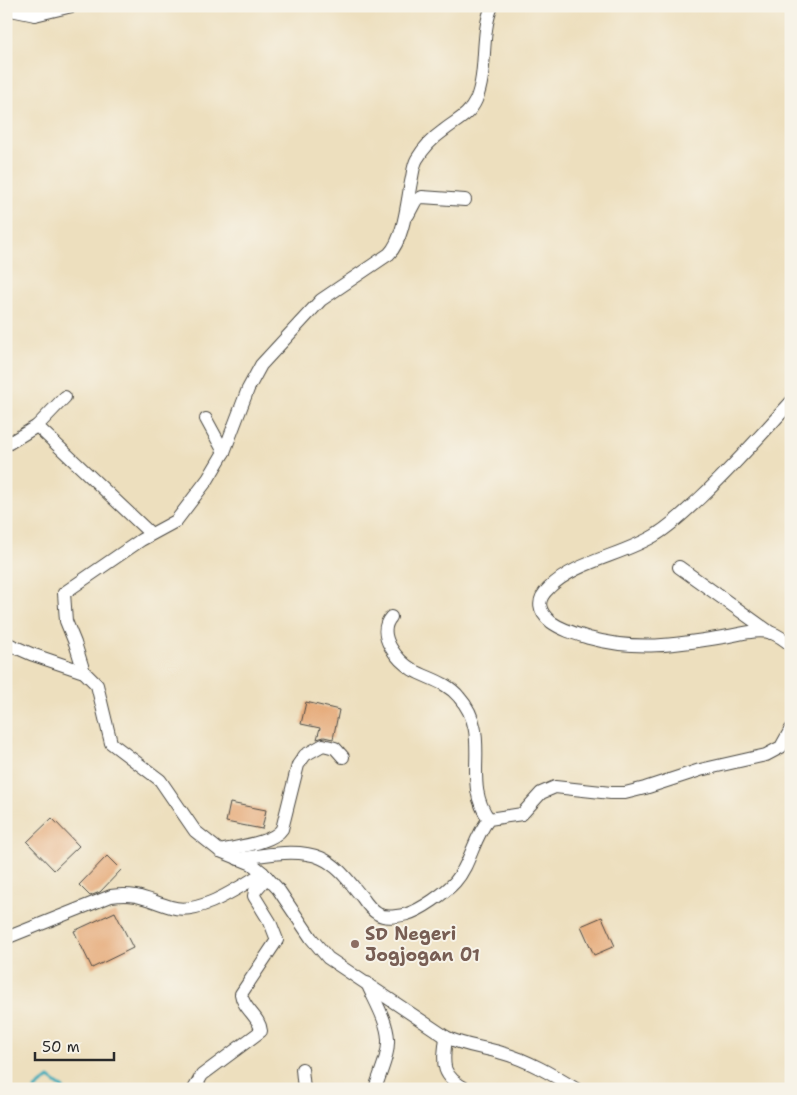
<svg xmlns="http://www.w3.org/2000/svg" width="797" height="1095" viewBox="0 0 797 1095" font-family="'Shantell Sans',sans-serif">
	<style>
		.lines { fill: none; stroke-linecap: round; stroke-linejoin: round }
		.stream { stroke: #3fadbc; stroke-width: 3 }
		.building { fill: #e6ac7b }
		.minor-casing { stroke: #484641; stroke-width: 14 }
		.minor { stroke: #fff; stroke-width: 12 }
		.education-dot { fill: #8d6e63; stroke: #f7f3e8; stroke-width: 2 }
		.labels { text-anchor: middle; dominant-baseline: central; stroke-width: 4; stroke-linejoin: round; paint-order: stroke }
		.education-label { font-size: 18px; font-weight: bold; fill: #785e54; stroke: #f7f3e8; text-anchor: start }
	</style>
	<rect width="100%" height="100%" fill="#f7f3e8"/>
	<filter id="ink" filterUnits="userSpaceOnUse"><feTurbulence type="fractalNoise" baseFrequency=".02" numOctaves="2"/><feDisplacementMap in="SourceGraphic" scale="10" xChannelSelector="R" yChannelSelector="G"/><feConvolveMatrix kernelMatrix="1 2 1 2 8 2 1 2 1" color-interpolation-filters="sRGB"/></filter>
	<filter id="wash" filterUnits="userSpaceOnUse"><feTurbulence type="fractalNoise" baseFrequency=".0096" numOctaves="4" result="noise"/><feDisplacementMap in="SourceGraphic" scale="20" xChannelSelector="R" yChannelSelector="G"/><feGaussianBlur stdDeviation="1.12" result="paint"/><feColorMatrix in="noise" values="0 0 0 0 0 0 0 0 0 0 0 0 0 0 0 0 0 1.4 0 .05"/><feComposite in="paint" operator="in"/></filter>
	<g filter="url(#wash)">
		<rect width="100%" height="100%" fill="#eddfbe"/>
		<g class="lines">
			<polyline class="stream" points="35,1089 49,1078 64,1089"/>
		</g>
		<g id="blocks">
			<g class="building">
				<polygon points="306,702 339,710 333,739 324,737 317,739 320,728 301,724"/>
				<polygon points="230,803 266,810 262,829 226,822"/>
				<polygon points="52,818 79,846 54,870 27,842"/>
				<polygon points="107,856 121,870 100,892 90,896 79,885"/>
				<polygon points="115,912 133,948 92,968 74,931"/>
				<polygon points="602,917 615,946 594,955 581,926"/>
			</g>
		</g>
	</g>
	<g filter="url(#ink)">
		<use href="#blocks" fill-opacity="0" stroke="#484641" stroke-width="1"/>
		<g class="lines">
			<defs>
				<g id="minor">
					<polyline points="33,6 35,15 72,6"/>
					<polyline points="6,9 35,15"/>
					<polyline points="408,215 416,200 422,197 465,200"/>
					<path d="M791 402C761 435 732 468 700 498 686 511 673 524 657 534 625 555 575 561 549 588 536 600 538 611 551 622 562 630 576 634 589 638 636 651 676 645 723 637 737 635 758 628 772 633 778 635 786 641 791 645"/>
					<polyline points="206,419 224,452"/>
					<polyline points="37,426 151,534"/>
					<polyline points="6,445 37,426 65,397"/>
					<polyline points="679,567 771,633"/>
					<path d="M391 617C375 635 398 661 413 670 429 679 447 682 459 697 494 736 460 781 489 819"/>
					<path d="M6 643 31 654 84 672 97 685 111 743 160 780 195 831 220 851 252 864 263 873 278 889 311 938 328 958 446 1037C464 1046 483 1047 502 1053 528 1060 553 1075 576 1089"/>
					<path d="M84 672 75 643 66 621 64 593 141 540 176 521 208 479 224 452 248 389 261 365 321 300 389 254C404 239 407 202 411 182 413 174 413 166 417 159 423 149 433 138 443 131 455 121 469 116 476 100 488 71 480 35 492 6"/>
					<path d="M220 851C236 847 273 843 282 829L298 765 305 755 323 745 335 748 343 757"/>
					<path d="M238 859C263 855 298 848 321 858 339 866 350 883 362 897 366 903 371 910 378 914 386 919 398 916 407 914 421 910 445 893 455 882 471 864 473 838 489 819L522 814 541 793 555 787 611 793H625L645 788 700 770 766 755 781 747 791 729"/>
					<path d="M6 938 111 896C138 892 147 900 171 907 199 916 239 887 263 873"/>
					<path d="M367 983C374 1000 387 1020 388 1039 389 1055 380 1073 375 1089"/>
					<path d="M446 1037C443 1064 440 1075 466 1089"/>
					<polyline points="302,1069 304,1089"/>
					<path d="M194 1089 202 1075 261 1031C260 1017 243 1009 241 994L277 940 270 922 254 896 255 891 267 877"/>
				</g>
			</defs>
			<use href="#minor" class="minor-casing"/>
			<use href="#minor" class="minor"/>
		</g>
	</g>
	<circle class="education-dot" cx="355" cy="944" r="5"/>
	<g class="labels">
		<g class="education-label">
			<text x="365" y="934">SD Negeri<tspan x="365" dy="21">Jogjogan 01</tspan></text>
		</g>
	</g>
	<rect width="797" height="1095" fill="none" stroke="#f7f3e8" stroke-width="25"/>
	<path d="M35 1052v8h79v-8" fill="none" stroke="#2b2b2b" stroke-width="2.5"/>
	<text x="42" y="1052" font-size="15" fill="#2b2b2b" stroke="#f7f3e8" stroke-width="4" paint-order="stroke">50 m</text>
</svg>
